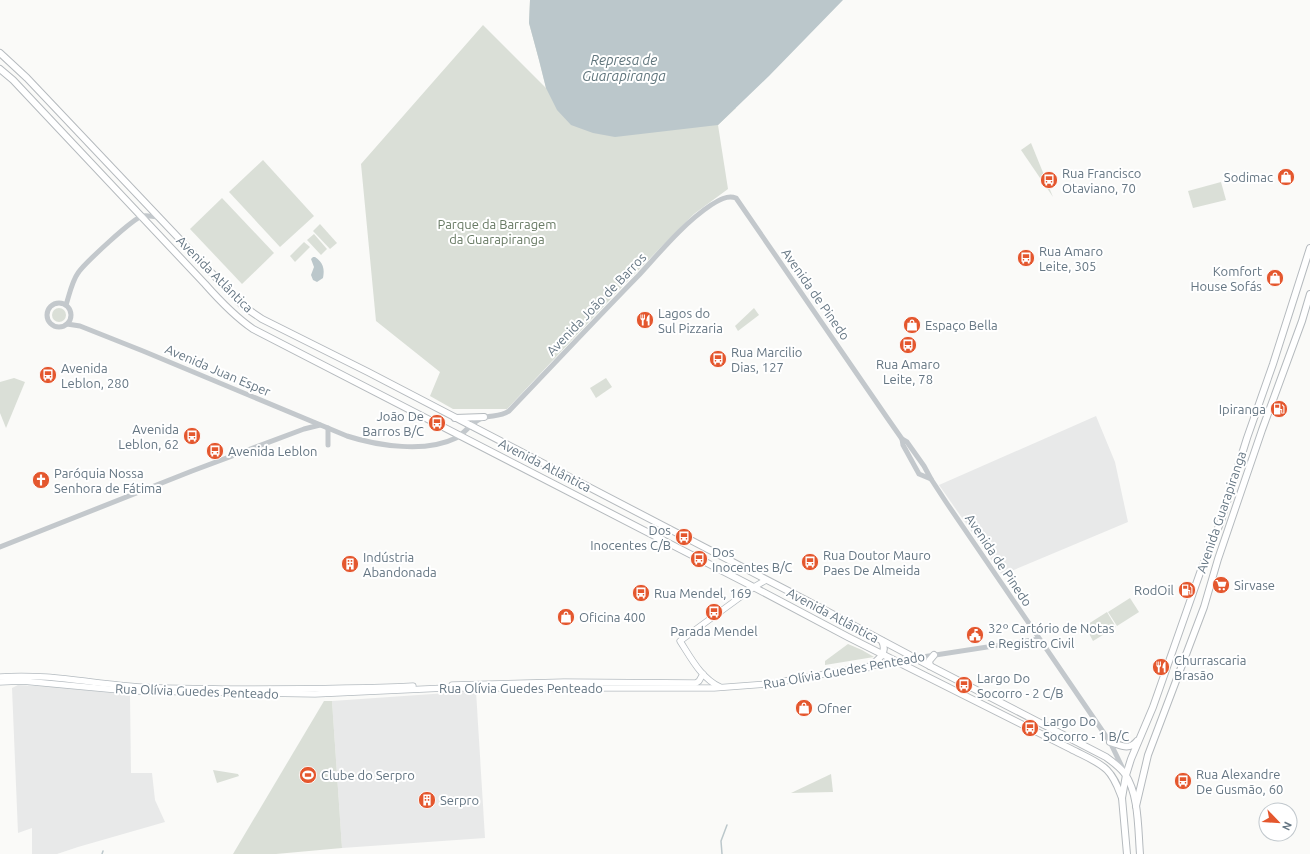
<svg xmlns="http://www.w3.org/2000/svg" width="1310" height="854" viewBox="0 0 1310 854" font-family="Ubuntu,sans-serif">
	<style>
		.built { fill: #e8e9e9 }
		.green { fill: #dadfd7 }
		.water { fill: #bbc7cb }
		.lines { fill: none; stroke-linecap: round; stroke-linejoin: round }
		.stream { stroke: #bbc7cb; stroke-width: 1.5 }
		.secondary-casing { stroke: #b3babf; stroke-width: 7 }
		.primary-casing { stroke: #b5babe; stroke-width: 8 }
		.tertiary { stroke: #c3c8cc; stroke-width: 5 }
		.secondary { stroke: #fff; stroke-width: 5.5 }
		.primary { stroke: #fff; stroke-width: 6 }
		.labels { text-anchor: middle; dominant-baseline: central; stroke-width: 4; stroke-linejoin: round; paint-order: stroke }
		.poi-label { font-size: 13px; fill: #657683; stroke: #fff; text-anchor: start }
		.park-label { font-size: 13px; fill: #687a64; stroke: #fff }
		.street-label { font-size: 13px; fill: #657683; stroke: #fff }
		.water-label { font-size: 14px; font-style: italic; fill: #60757c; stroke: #fff }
	</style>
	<rect width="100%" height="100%" fill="#fafaf8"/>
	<g class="built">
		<polygon points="1096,416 1115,462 1128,522 1002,575 939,485"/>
		<polygon points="18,685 56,687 130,695 131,773 152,773 155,800 165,822 78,847 57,854 32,854 32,828 18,833 12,688"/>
		<polygon points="476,691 485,838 342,848 332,701"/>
	</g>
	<g class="green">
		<polygon points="530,0 736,108 718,125 728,189 694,214 670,238 622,287 507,409 453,409 430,396 440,372 376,321 361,164 483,25 546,88 539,60 529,23"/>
		<polygon points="1031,143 1053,197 1021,150"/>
		<polygon points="263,160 314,216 280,247 229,192"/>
		<polygon points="1221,182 1226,200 1193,208 1188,191"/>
		<polygon points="222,198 274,253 242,284 190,229"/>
		<polygon points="320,224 337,243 330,249 313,231"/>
		<polygon points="314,234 327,249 321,255 307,240"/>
		<polygon points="304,242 310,247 295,262 290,256"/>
		<circle cx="59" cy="315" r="7"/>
		<polygon points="754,308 759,315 738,331 735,326"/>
		<polygon points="14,378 25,382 6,428 0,413 0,382"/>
		<polygon points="606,378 612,387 596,398 590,388"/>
		<polygon points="1130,598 1139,612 1117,626 1108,612"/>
		<polygon points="1107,612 1116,627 1093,641 1085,626"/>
		<polygon points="848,644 862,650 874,657 825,665 825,661"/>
		<polygon points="324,701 332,701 342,848 276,854 233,854"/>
		<polygon points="213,770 238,774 239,776 217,783"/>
		<polygon points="831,774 833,792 791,793"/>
	</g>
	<g class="water">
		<polygon points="530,0 843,0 769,76 718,125 615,137 593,133 571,125 557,110 546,88 539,60 529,23"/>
		<path d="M315 257C323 262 325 269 323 278L317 282 313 280 311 275 314 267 311 259 313 257Z"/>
	</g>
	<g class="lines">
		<g class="stream">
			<polyline points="102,854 103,851"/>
			<polyline points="722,854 721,841 727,825"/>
		</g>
		<defs>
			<g id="secondary">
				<path d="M0 677C47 673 94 684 141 687 171 689 200 688 229 689 291 689 352 689 413 686"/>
				<polyline points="0,682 22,681 129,691 315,694 446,688 714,688 768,684 916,658"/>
				<polyline points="452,685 564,682 696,683 699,681 703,674"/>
				<path d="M720 687C701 678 691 658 680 641L754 587 766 580"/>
			</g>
			<g id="primary">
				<path d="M0 53 27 78 243 306 262 319 368 372 821 608 930 666 1106 757C1113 762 1120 767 1125 774 1139 794 1138 830 1140 854"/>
				<path d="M0 69 13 80 205 284C220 301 234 316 253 329L746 583 848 637 1071 749C1082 755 1098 761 1107 770 1115 778 1118 788 1122 798"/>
				<polyline points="455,418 484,417"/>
				<polyline points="930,666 929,661 934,655"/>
				<path d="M869 667C878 660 888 653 882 641"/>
				<path d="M1110 742C1120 745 1129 751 1137 741"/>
				<polyline points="1136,806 1148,755 1204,607 1218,559 1262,430 1302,321 1310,294"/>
				<polyline points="1127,854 1122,798 1126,775 1131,759 1153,707 1201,570 1221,521 1247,438 1273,364 1310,248"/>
			</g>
		</defs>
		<use href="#secondary" class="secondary-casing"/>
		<use href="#primary" class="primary-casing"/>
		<g class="tertiary">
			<circle cx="59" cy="315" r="12"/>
			<path d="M66 305C69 296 72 281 78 273 84 264 134 217 143 216 148 215 153 217 159 217"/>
			<path d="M67 324 80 326 143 351 347 436C378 446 426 453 456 438 465 433 470 424 480 419 489 414 500 418 509 411 552 366 595 320 639 275 661 251 684 223 711 205 719 200 727 195 736 198L888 419 902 439 907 442 924 466 931 479 946 502 1110 742 1124 771"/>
			<polyline points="902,439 903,445 919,474 931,479"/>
			<polyline points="328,445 328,428"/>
			<polyline points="0,547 192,471 304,429 320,425"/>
			<polyline points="916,658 1039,639"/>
		</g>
		<use href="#secondary" class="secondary"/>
		<use href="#primary" class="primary"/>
	</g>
	<defs>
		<symbol id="shop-disc" viewBox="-11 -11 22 22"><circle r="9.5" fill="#e4572e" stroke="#fff"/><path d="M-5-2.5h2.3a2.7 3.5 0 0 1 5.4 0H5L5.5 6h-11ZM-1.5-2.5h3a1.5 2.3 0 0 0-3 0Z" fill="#fff"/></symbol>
		<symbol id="bus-disc" viewBox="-11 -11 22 22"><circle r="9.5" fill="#e4572e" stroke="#fff"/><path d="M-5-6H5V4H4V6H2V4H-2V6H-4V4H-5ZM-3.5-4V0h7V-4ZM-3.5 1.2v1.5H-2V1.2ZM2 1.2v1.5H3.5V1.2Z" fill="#fff"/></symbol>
		<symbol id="restaurant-disc" viewBox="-11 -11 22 22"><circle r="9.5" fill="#e4572e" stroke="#fff"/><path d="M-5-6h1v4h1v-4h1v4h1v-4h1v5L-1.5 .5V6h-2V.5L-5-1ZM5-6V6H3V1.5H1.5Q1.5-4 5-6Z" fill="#fff"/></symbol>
		<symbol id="fuel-disc" viewBox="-11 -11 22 22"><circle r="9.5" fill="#e4572e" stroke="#fff"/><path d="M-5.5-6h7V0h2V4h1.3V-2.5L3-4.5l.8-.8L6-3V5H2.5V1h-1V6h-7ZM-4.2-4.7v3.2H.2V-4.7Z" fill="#fff"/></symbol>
		<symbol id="church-disc" viewBox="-11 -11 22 22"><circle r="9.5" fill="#e4572e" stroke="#fff"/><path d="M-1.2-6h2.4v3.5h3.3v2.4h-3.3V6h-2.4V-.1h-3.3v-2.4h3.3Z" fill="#fff"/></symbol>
		<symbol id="building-disc" viewBox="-11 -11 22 22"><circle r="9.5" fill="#e4572e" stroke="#fff"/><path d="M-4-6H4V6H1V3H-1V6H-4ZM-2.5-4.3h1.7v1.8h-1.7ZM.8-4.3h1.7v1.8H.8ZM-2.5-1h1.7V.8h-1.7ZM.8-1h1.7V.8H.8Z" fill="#fff"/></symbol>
		<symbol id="supermarket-disc" viewBox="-11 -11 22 22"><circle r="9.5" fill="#e4572e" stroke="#fff"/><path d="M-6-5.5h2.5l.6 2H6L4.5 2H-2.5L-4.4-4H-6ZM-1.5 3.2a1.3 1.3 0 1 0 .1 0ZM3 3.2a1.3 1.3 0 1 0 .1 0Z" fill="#fff"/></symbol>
		<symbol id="civic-disc" viewBox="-11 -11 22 22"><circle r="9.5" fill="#e4572e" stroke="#fff"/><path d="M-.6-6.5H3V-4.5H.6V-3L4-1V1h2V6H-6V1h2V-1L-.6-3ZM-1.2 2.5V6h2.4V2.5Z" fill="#fff"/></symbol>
		<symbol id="stadium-disc" viewBox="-11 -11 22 22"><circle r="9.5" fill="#e4572e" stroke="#fff"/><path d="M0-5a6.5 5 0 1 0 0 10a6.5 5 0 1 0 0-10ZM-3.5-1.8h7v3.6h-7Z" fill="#fff"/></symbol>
	</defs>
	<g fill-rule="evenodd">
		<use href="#shop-disc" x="1276" y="167" width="20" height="20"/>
		<use href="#bus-disc" x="1039" y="170" width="20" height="20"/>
		<use href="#bus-disc" x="1016" y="248" width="20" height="20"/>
		<use href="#shop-disc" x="1265" y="268" width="20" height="20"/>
		<use href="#restaurant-disc" x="635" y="310" width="20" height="20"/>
		<use href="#shop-disc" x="902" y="315" width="20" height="20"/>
		<use href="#bus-disc" x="898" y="335" width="20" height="20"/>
		<use href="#bus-disc" x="708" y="349" width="20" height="20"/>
		<use href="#bus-disc" x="38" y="365" width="20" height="20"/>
		<use href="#fuel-disc" x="1269" y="399" width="20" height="20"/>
		<use href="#bus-disc" x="427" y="413" width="20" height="20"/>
		<use href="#bus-disc" x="182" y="426" width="20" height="20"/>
		<use href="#bus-disc" x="205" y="441" width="20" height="20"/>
		<use href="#church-disc" x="31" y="470" width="20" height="20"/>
		<use href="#bus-disc" x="674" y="527" width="20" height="20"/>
		<use href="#bus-disc" x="689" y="549" width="20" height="20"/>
		<use href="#bus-disc" x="800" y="552" width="20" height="20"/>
		<use href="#building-disc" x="340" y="554" width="20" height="20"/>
		<use href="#supermarket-disc" x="1211" y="575" width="20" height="20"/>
		<use href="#fuel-disc" x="1177" y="580" width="20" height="20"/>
		<use href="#bus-disc" x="631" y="583" width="20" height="20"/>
		<use href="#bus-disc" x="704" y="602" width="20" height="20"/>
		<use href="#shop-disc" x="556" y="607" width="20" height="20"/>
		<use href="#civic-disc" x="965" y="625" width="20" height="20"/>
		<use href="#restaurant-disc" x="1151" y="657" width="20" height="20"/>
		<use href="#bus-disc" x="954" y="675" width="20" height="20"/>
		<use href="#shop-disc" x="794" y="698" width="20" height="20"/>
		<use href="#bus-disc" x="1020" y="718" width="20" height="20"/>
		<use href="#stadium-disc" x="298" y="765" width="20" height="20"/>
		<use href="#bus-disc" x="1173" y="771" width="20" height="20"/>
		<use href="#building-disc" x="417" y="790" width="20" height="20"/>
	</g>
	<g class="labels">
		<g class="poi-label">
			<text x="1062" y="173">Rua Francisco<tspan x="1062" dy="15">Otaviano, 70</tspan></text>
			<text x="1273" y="177" text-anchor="end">Sodimac</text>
			<text x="1039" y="251">Rua Amaro<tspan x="1039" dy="15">Leite, 305</tspan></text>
			<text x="1262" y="271" text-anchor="end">Komfort<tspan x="1262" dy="15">House Sofás</tspan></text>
			<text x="658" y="313">Lagos do<tspan x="658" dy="15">Sul Pizzaria</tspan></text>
			<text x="925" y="325">Espaço Bella</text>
			<text x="731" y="352">Rua Marcilio<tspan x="731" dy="15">Dias, 127</tspan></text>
			<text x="908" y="364" text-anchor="middle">Rua Amaro<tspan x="908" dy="15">Leite, 78</tspan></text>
			<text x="61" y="368">Avenida<tspan x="61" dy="15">Leblon, 280</tspan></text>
			<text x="1266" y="409" text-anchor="end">Ipiranga</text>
			<text x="424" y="416" text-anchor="end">João De<tspan x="424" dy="15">Barros B/C</tspan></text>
			<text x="179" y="429" text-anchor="end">Avenida<tspan x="179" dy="15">Leblon, 62</tspan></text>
			<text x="228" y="451">Avenida Leblon</text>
			<text x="54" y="473">Paróquia Nossa<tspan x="54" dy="15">Senhora de Fátima</tspan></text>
			<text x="671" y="530" text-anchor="end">Dos<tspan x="671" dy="15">Inocentes C/B</tspan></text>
			<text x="712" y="552">Dos<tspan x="712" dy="15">Inocentes B/C</tspan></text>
			<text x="823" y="555">Rua Doutor Mauro<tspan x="823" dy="15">Paes De Almeida</tspan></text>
			<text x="363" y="557">Indústria<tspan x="363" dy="15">Abandonada</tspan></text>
			<text x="1234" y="585">Sirvase</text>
			<text x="1174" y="590" text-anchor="end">RodOil</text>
			<text x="654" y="593">Rua Mendel, 169</text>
			<text x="579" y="617">Oficina 400</text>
			<text x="988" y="628">32º Cartório de Notas<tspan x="988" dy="15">e Registro Civil</tspan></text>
			<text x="714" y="631" text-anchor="middle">Parada Mendel</text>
			<text x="1174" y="660">Churrascaria<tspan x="1174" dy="15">Brasão</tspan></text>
			<text x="977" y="678">Largo Do<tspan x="977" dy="15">Socorro - 2 C/B</tspan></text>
			<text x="817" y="708">Ofner</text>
			<text x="1043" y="721">Largo Do<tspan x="1043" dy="15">Socorro - 1 B/C</tspan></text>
			<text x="1196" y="774">Rua Alexandre<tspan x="1196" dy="15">De Gusmão, 60</tspan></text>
			<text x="321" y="775">Clube do Serpro</text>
			<text x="440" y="800">Serpro</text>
		</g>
		<g class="park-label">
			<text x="497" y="224">Parque da Barragem<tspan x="497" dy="15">da Guarapiranga</tspan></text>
		</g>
		<g class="street-label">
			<text transform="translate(215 274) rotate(45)">Avenida Atlântica</text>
			<text transform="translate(816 294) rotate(55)">Avenida de Pinedo</text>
			<text transform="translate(596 304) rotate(-46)">Avenida João de Barros</text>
			<text transform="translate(218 370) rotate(23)">Avenida Juan Esper</text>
			<text transform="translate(545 465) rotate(27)">Avenida Atlântica</text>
			<text transform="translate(1221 512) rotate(-71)">Avenida Guarapiranga</text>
			<text transform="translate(999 560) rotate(56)">Avenida de Pinedo</text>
			<text transform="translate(833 615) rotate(28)">Avenida Atlântica</text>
			<text transform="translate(844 670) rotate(-10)">Rua Olívia Guedes Penteado</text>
			<text x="521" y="688">Rua Olívia Guedes Penteado</text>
			<text transform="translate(197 691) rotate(2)">Rua Olívia Guedes Penteado</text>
		</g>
		<g class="water-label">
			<text x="624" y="60">Represa de<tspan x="624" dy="16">Guarapiranga</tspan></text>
		</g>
	</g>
	<g transform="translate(1278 822) rotate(115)"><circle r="19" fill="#ffffff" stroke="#c1c8cd"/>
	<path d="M0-3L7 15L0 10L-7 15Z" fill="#e4572e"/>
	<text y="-6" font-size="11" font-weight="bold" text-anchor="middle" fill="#657683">N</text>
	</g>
</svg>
